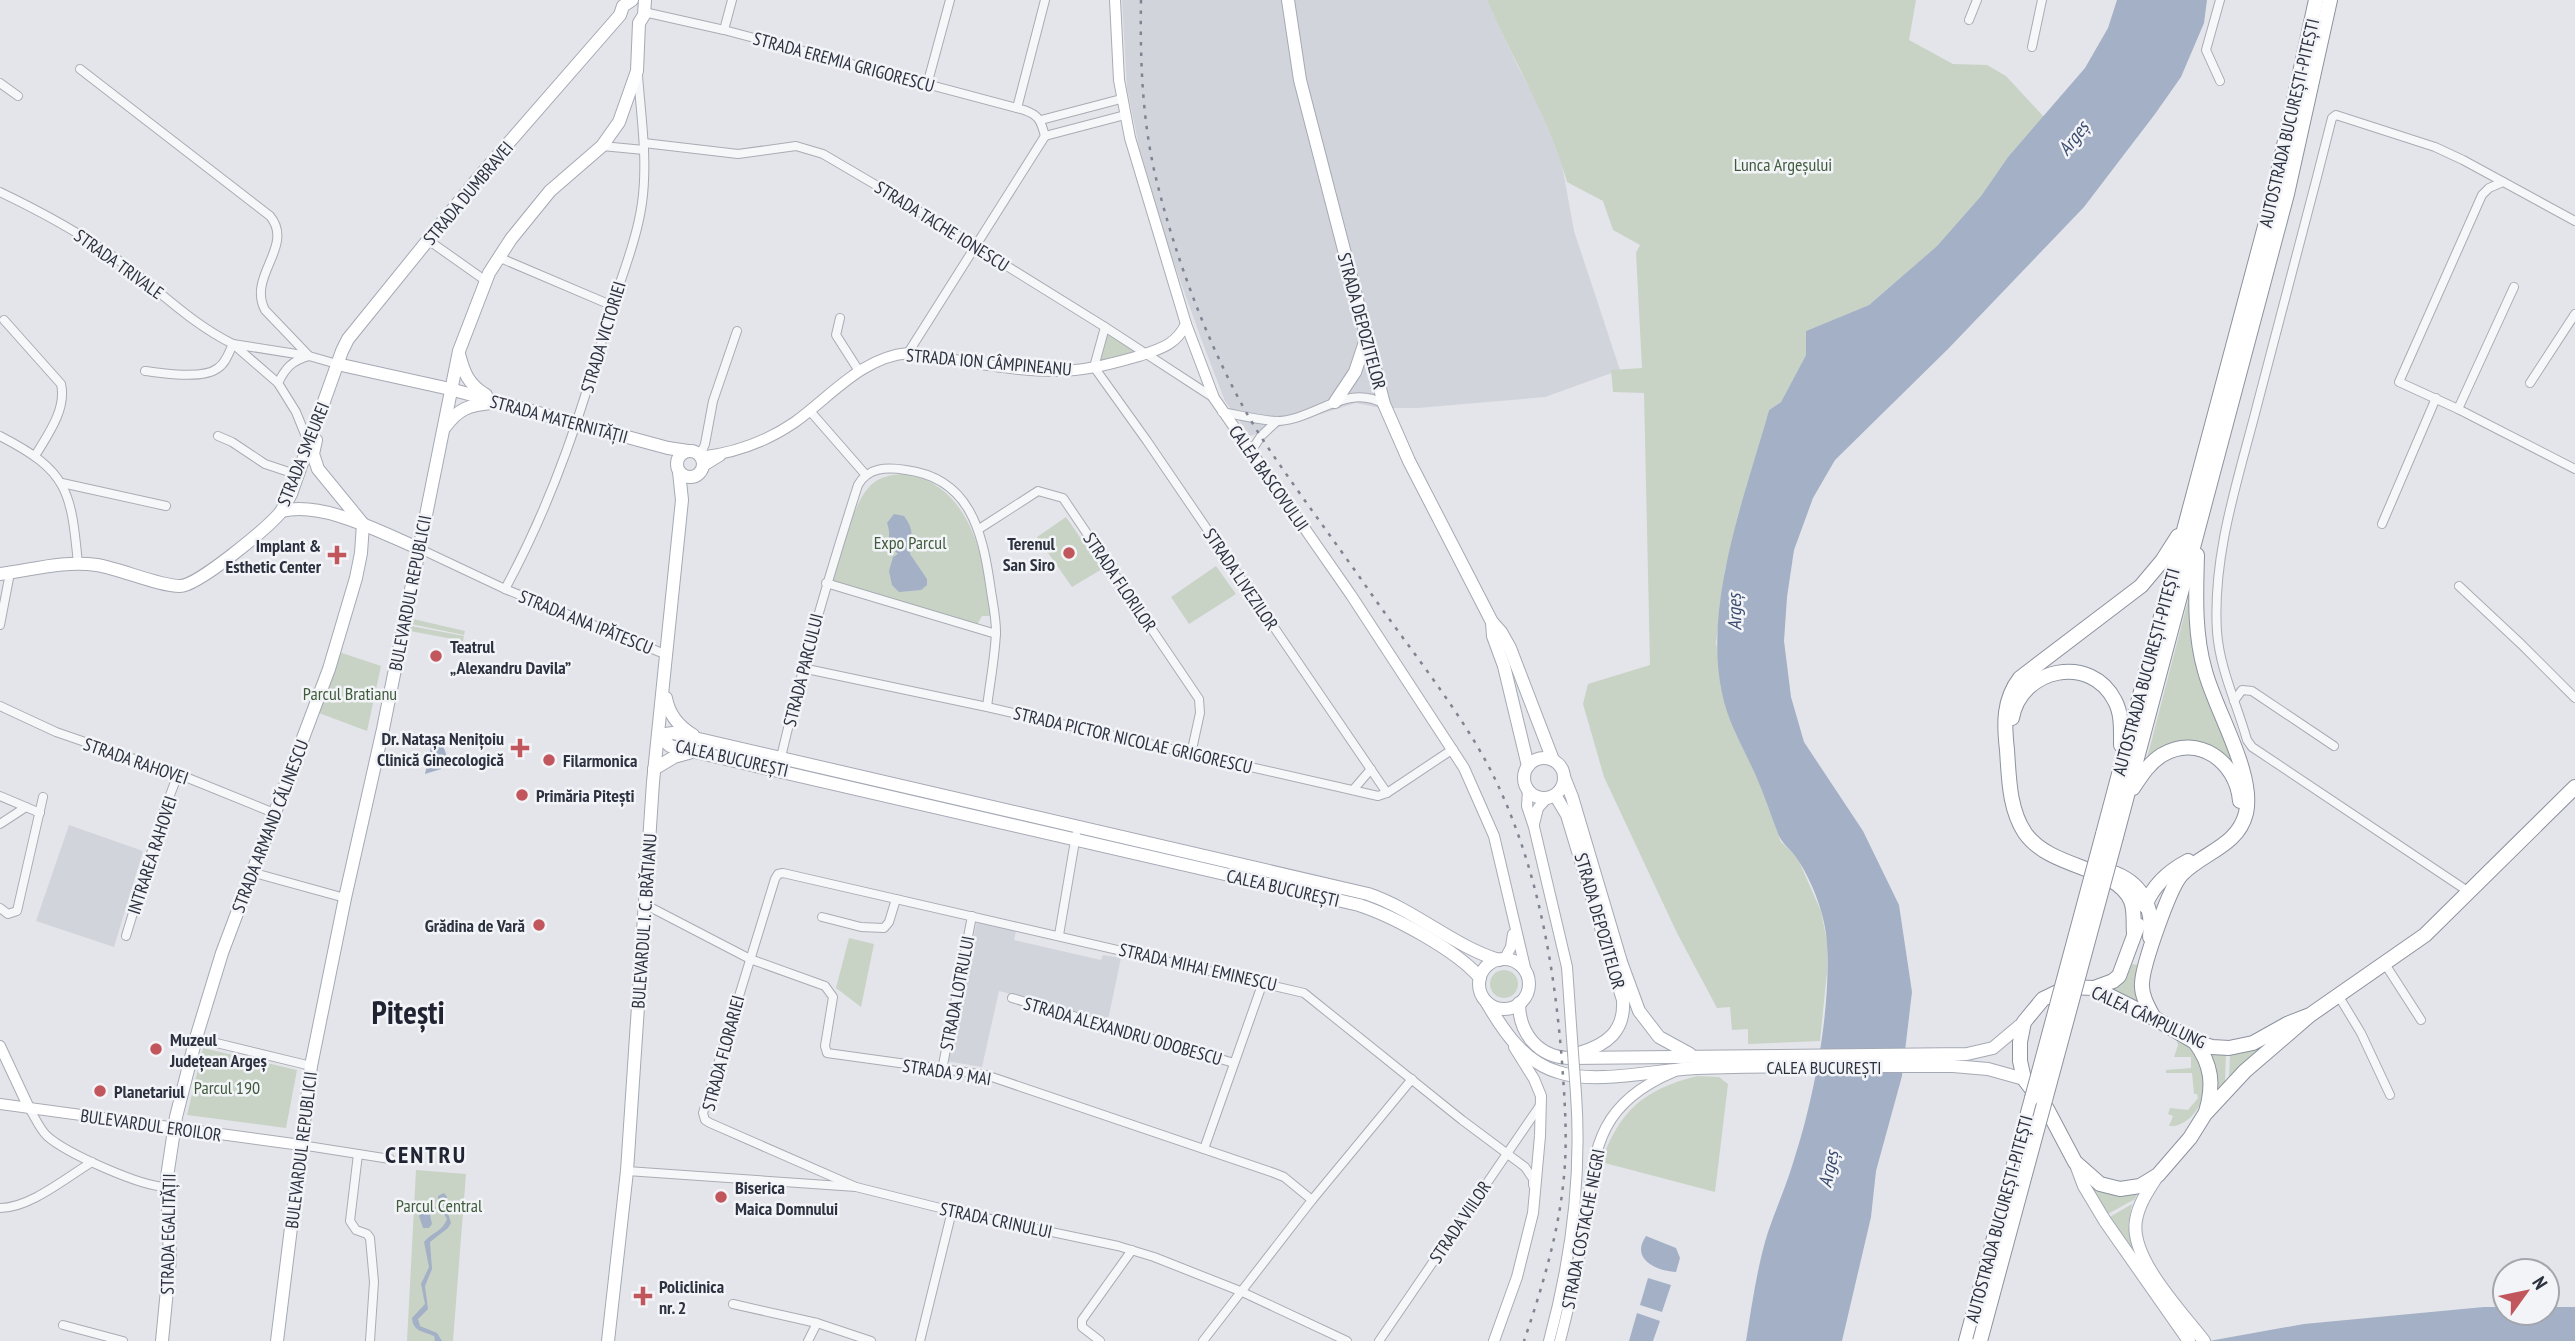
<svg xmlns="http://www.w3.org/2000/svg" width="2575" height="1341" viewBox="0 0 2575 1341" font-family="'PT Sans Narrow',sans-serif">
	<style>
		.built { fill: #d2d4dc }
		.green { fill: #c8d3c6 }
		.water { fill: #a3b0c6 }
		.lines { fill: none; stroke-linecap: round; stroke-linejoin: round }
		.street-casing { stroke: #a9acb4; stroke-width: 10 }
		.secondary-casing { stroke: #a9acb4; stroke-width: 12 }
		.primary-casing { stroke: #a4a9b4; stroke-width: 14 }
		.highway-casing { stroke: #8c929f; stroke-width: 16 }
		.street { stroke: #f6f7f9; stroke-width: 8 }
		.secondary { stroke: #fff; stroke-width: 10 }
		.primary { stroke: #fff; stroke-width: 12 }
		.highway { stroke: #fff; stroke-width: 14 }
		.rail { stroke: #7f8492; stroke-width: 2.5; stroke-dasharray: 3.5 7; stroke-linecap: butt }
		.secondary-bridge-casing { stroke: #a9acb4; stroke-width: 12; stroke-linecap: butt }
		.highway-bridge-casing { stroke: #8c929f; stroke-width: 16; stroke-linecap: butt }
		.secondary-bridge { stroke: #fff; stroke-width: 10 }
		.highway-bridge { stroke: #fff; stroke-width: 14 }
		.poi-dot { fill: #c1575d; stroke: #f3f4f7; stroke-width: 2.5 }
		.labels { text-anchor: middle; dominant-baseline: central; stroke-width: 5; stroke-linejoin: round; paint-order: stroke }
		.street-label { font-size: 18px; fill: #2d3241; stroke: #f3f4f7 }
		.park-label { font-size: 18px; fill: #3f5b3c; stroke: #f3f4f7 }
		.poi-label { font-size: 18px; font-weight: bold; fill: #2d3241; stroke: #f3f4f7; text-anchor: start }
		.water-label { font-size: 19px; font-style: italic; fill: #3b4e70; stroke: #f3f4f7 }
		.district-label { font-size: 24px; font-weight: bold; letter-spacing: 2px; fill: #1f2332; stroke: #f3f4f7 }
		.town-label { font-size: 32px; font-weight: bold; fill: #1f2332; stroke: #f3f4f7 }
	</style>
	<rect width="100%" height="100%" fill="#e4e5ea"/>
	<g class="built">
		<polygon points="1122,0 1487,0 1518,67 1535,98 1561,159 1574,231 1620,370 1545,397 1418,408 1380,408 1356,403 1250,436 1225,401 1203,344 1170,252 1139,147 1127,88"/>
		<polygon points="69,825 143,851 114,947 36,921"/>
		<polygon points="977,921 1016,931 1014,940 1101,960 1103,955 1121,958 1108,1020 999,991 982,1067 946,1061"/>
	</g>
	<g class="green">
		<path d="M1487 0H1916L1909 40 1953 64 1987 65 2006 76 2044 117 2008 157 1981 196 1937 246 1869 305 1806 331V355L1781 402 1769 410 1725 570 1716 643 1735 732 1758 779 1781 842 1797 857 1821 911 1827 941V972L1820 1041 1748 1044V1029L1732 1030 1730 1007 1717 1008 1677 933 1604 777 1583 704 1588 684 1650 665 1644 393 1613 392 1611 370 1642 368 1636 253 1640 245 1613 230 1603 201 1567 182C1549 117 1513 61 1487 0Z"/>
		<polygon points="1105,327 1146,353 1094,367"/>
		<path d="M908 474C973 488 984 561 992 616H982L977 625 832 582C841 556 853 495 876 481 885 475 897 474 908 474Z"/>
		<polygon points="1066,517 1102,569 1072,587 1037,537"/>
		<polygon points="1216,566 1236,594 1189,624 1171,597"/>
		<polygon points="2191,589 2194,622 2243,782 2196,745 2145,766"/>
		<polygon points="413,619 465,631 464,635 411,624"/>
		<polygon points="411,626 464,636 463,641 410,631"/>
		<polygon points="339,652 381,666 367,731 319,713"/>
		<polygon points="849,938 874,944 861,1007 836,988"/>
		<polygon points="2132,964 2138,965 2134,988 2138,1002 2112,988 2127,977"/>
		<circle cx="1504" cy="984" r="14"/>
		<path d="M2176 1037C2185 1043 2196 1050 2200 1061 2202 1068 2205 1081 2205 1089 2203 1106 2187 1128 2169 1126L2173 1116 2168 1114 2170 1108 2188 1110 2198 1098 2197 1094H2194L2192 1073H2166V1070L2191 1068V1057H2174L2178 1045Z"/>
		<polygon points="2265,1043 2229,1079 2230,1053"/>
		<polygon points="203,1048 297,1070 286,1128 187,1115"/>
		<polygon points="2210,1051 2226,1053 2225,1083 2219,1090"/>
		<path d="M1697 1076 1719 1077 1728 1084 1715 1192 1601 1162C1620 1110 1643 1090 1697 1076Z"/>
		<polygon points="416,1170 466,1174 453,1341 407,1341"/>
		<polygon points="2086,1184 2109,1194 2137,1194 2135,1199 2106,1215"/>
		<polygon points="2132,1204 2128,1225 2135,1254 2108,1218"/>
	</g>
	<g class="water">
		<path d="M2117 0H2207L2204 23 2181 77 2155 114 2084 207 1948 349 1835 460 1813 498 1794 550 1787 597 1784 641 1791 697 1804 742 1863 831 1899 905 1912 992 1902 1076 1876 1171 1871 1217 1842 1341H1746C1752 1305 1757 1267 1768 1232 1776 1209 1786 1186 1793 1163 1814 1099 1831 1011 1827 944 1826 917 1813 883 1798 860 1791 849 1781 844 1777 831 1770 813 1764 794 1756 776 1744 749 1728 723 1722 693 1703 603 1745 497 1769 410L1781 402 1806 355V331L1869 305 1937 246 1981 196 2008 157 2085 68 2108 28Z"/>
		<path d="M894 514 904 516C916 532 910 537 910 554L927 579V585L921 590 899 592 892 585 889 571 893 557 898 554C880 537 894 544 887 523Z"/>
		<polygon points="433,737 443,745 447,757 441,769 425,774"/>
		<path d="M444 1193 447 1197 445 1204 451 1223 448 1228 430 1242 432 1269 425 1286 428 1309 418 1319 420 1326 437 1333 442 1341H435L434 1336C423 1331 413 1332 412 1318L425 1304 421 1284 429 1267 424 1242C431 1233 443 1231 447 1219L441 1209H434L430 1215 432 1224 429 1228H423L419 1216C425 1206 433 1207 443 1208L444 1205 438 1201V1196Z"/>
		<path d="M1646 1236 1676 1248 1680 1258 1676 1272C1656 1271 1630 1259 1646 1236Z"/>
		<polygon points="1648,1278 1671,1285 1662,1312 1640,1305"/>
		<polygon points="2484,1307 2505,1307 2505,1313 2547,1313 2547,1307 2575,1307 2575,1341 2209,1341 2304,1324"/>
		<polygon points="1637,1313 1660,1321 1653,1341 1629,1341"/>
	</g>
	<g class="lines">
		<defs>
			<g id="street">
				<path d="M644 12 724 30 1024 110C1039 115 1041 121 1045 136"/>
				<polyline points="1969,20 1977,0"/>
				<polyline points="724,30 732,0"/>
				<polyline points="2032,47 2042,0"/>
				<path d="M80 69 270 216C295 246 247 276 265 310L309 356C292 361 286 367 278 383"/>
				<polyline points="2220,81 2206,50 2220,0"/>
				<polyline points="0,83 18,96"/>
				<polyline points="927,85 950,0"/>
				<polyline points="1017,108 1045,0"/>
				<polyline points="1041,120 1121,99"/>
				<polyline points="1045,136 1125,115"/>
				<polyline points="644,143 738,154 796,146 823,154 886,191 1105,327 1214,398"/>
				<polyline points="602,146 644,150"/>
				<polyline points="2503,182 2489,188 2482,195 2399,382 2458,409 2575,469"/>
				<path d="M0 192C44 213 86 236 125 265 161 292 192 324 233 344L309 356 337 364"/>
				<polyline points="428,240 486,281"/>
				<polyline points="498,257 613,306"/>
				<polyline points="840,318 836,335 859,371"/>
				<path d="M4 320 61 384C67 409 47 436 35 456"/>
				<polyline points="1105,327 1094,367 1147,441 1387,793"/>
				<polyline points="908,353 1045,136"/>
				<path d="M145 371C163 373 203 380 218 368 226 363 229 352 233 344L278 383 296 412 309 444"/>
				<polyline points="2530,383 2575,314"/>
				<polyline points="2458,409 2514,287"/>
				<polyline points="810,411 865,474"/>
				<path d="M1222 412C1239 415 1258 420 1276 421 1314 421 1346 382 1384 404"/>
				<path d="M0 436C68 471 71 490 78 564"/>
				<polyline points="218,436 232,442 265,464 298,475"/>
				<polyline points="697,453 703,449 705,444 713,401 737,331"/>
				<polyline points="1250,453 1261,436 1277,421"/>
				<polyline points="62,483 166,506"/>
				<polyline points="2382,524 2436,398"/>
				<polyline points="979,529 1038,491 1063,498 1199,699 1200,713 1191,754"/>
				<polyline points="418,548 505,589 667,655"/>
				<polyline points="826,583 996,634"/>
				<polyline points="2459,586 2521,644 2575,698"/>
				<path d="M505 589C555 497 582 410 611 310 622 275 637 239 642 203 648 160 641 117 638 75"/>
				<polyline points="0,625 10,573"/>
				<polyline points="802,668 987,707 1378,796 1387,793 1453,749"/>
				<polyline points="2234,701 2242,690 2252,691 2334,746"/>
				<polyline points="0,706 56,732 178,774 274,813"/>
				<path d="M781 757C803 664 829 575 858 485 868 467 887 467 906 470 969 478 982 530 990 584 992 600 996 616 996 632 995 657 990 682 987 707"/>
				<polyline points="1353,790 1371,769"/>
				<polyline points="0,796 40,813"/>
				<polyline points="0,824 26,807"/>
				<polyline points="251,872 345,898"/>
				<path d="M2469 892 2252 747 2247 740C2237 704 2220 670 2217 632 2212 554 2239 477 2258 402 2283 308 2308 213 2332 118L2336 115 2435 147 2463 160 2575 221"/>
				<polyline points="646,905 750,959 825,986 833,997 825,1046 827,1053 986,1075 1274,1173 1284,1177 1312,1200"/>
				<polyline points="0,908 8,914 17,911 43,797"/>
				<polyline points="822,917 861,927 884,928 889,922 896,899"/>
				<polyline points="1059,935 1076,835"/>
				<polyline points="126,936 164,811 178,774"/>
				<polyline points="2385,964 2421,1020"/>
				<polyline points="2338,995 2361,1033 2390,1095"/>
				<polyline points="1012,998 1234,1063"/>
				<polyline points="196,1038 311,1066"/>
				<polyline points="942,1070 972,916"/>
				<path d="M29 1108C35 1117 39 1128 47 1136 66 1153 141 1187 167 1187"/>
				<polyline points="301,1145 390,1159"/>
				<polyline points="1204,1149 1263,982"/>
				<polyline points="358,1154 350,1221 356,1230 367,1234 370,1238 374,1282 370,1341"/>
				<polyline points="627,1171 856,1187 952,1211 1118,1246 1154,1257 1240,1291 1347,1341"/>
				<polyline points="856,1187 710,1123 705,1120 703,1113 775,879 778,874 783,873 1304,993 1462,1120 1525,1167 1533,1179 1533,1185"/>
				<path d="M0 1208C30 1208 67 1177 92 1162"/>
				<polyline points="733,1304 817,1323 871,1341"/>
				<polyline points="63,1325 123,1341"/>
				<polyline points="808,1341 817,1323"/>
				<polyline points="920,1341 952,1211"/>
				<polyline points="1100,1341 1082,1327 1082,1320 1132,1250"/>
				<polyline points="1203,1341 1312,1200 1412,1079"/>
				<polyline points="1379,1341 1541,1104"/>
			</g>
			<g id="secondary">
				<polyline points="1115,0 1119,80 1130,138 1186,324 1214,398 1351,595 1464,768 1494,836 1527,976"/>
				<path d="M700 457C735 453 766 442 795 422 830 397 862 357 908 353 958 359 1026 375 1075 370 1097 368 1118 362 1139 356 1160 349 1176 345 1186 324"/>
				<polyline points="702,467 720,456"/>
				<polyline points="1528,790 1527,806 1534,827 1567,967 1572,1039"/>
				<polyline points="1534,824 1538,808 1547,798"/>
				<polyline points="1504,960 1511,947 1513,934"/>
				<polyline points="0,1046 29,1108"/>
				<polyline points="0,1104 301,1145"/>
				<polyline points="1494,1341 1517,1277 1533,1213 1540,1136 1541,1096 1534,1079 1514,1047"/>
				<path d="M1549 1341C1571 1260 1582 1178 1576 1094"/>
				<path d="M1560 1341C1569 1306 1577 1271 1583 1235 1595 1158 1590 1107 1673 1072"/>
			</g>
			<g id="primary">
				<polyline points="1288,0 1300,80 1384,404 1409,461 1492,622 1501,632 1510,648 1553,760"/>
				<path d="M459 354C464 373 468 384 486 395"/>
				<polyline points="337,364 450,389 668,448 688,451"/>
				<polyline points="1335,402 1355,372 1366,339"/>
				<path d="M445 427C458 409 469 405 491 403"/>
				<polyline points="316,440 313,454 318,469 363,524"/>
				<circle cx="690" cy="464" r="13"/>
				<path d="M282 511C323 501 380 532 418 548"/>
				<path d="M0 574C32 570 64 560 97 565 121 569 159 586 180 586 198 586 267 528 280 513 284 507 287 501 291 494L342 351 348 339 479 177 620 15 623 6 632 0"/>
				<polyline points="1492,622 1493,636 1504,666 1528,766"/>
				<path d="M666 698C669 715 678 726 693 735"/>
				<path d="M658 735 673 733 1368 894C1415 910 1453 946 1499 960"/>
				<path d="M658 735 670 746 1359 905C1393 916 1458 951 1480 978"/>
				<circle cx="1544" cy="778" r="20"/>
				<polyline points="654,769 674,757 692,752"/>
				<polyline points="1564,777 1572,797 1621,962 1639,1011 1659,1037 1690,1054"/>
				<path d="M1555 795 1567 815 1623 1000C1625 1031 1607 1045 1579 1053"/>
				<circle cx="1504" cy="984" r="25"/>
				<path d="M1487 1003C1504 1032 1524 1062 1558 1072 1595 1085 1656 1070 1696 1068 1781 1065 1867 1066 1953 1066L1988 1069 2024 1079"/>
				<path d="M1519 1003C1519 1033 1538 1057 1569 1058L1967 1054 1993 1048 2024 1022"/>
				<polyline points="2075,1162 2084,1186 2105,1221 2189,1341"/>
				<path d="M2158 1175C2149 1189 2139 1203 2136 1220 2129 1258 2181 1311 2204 1341"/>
				<polyline points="162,1341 170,1259 167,1177 176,1117 196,1038 222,953 329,669 356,578 361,553 363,524"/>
				<polyline points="277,1341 311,1066 345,898 383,729 459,351 489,273 511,239 550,191 602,146 619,122 637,71 639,23 644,15 645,0"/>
				<polyline points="608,1341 627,1171 653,782 682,500 679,472"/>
			</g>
			<g id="highway">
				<path d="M2012 718C2021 668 2091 653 2115 701 2122 714 2121 730 2121 745"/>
				<path d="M2133 788C2141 776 2149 763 2162 755 2198 733 2237 762 2240 801"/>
				<polyline points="2103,834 2272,200 2316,0"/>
				<polyline points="2116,837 2287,194 2330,0"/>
				<path d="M2111 872C2141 882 2154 906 2150 937"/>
				<path d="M2145 906C2153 885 2169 871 2188 861"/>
				<path d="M2134 933C2133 923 2135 911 2131 901 2117 866 2051 870 2025 833 2009 809 2009 778 2007 750 2004 724 2003 700 2020 678L2141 586 2162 561 2178 536"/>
				<polyline points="2094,988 2113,981 2119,976 2138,925"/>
				<polyline points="2310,1015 2287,1024 2253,1043 2229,1048 2212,1047 2195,1042 2154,1018 2094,988 2068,987 2043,999 2024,1022 2020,1042 2020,1061 2024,1079 2047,1109 2075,1162 2100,1184 2120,1189 2140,1186 2158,1175 2190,1138 2205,1114 2245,1071 2310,1015 2425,935 2575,787"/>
				<path d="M2154 1018C2148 1007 2141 995 2142 983 2143 964 2170 886 2182 874 2204 852 2238 846 2246 813 2255 774 2216 712 2205 671 2194 633 2196 594 2197 555"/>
				<path d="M2195 1042C2212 1065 2214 1085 2206 1112"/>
				<polyline points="1966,1341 2032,1098"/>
			</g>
		</defs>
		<use href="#street" class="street-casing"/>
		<use href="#secondary" class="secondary-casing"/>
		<use href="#primary" class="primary-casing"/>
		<use href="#highway" class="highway-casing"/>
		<use href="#street" class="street"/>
		<use href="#secondary" class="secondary"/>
		<use href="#primary" class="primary"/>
		<use href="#highway" class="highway"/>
		<path class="rail" d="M1141 0C1140 57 1142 118 1155 174 1175 259 1214 363 1261 437 1296 490 1334 540 1370 592 1409 648 1457 707 1489 767 1536 858 1554 961 1562 1062 1565 1104 1568 1144 1563 1186 1557 1239 1541 1291 1524 1341"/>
		<defs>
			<polyline id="secondary-bridge" points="1572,1039 1576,1094"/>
			<g id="highway-bridge">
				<polyline points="2032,1098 2103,834"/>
				<polyline points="1980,1341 2116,837"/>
			</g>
		</defs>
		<use href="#secondary-bridge" class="secondary-bridge-casing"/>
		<use href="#highway-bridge" class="highway-bridge-casing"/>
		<use href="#secondary-bridge" class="secondary-bridge"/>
		<use href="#highway-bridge" class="highway-bridge"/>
	</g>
	<g class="poi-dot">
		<circle cx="1069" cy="553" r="7"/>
		<path d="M333.5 544.5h7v7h7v7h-7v7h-7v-7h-7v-7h7z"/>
		<circle cx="436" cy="656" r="7"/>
		<path d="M516.5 737.5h7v7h7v7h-7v7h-7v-7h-7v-7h7z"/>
		<circle cx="549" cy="760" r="7"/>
		<circle cx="522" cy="795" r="7"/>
		<circle cx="539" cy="925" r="7"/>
		<circle cx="156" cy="1049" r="7"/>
		<circle cx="100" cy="1091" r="7"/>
		<circle cx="721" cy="1197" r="7"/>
		<path d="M639.5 1285.5h7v7h7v7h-7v7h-7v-7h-7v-7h7z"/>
	</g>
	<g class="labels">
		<g class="street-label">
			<text transform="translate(844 62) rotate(15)">STRADA EREMIA GRIGORESCU</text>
			<text transform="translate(2289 123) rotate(-77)">AUTOSTRADA BUCUREȘTI-PITEȘTI</text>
			<text transform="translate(468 193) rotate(-50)">STRADA DUMBRAVEI</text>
			<text transform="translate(942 226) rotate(32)">STRADA TACHE IONESCU</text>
			<text transform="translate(119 264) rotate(36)">STRADA TRIVALE</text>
			<text transform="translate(1362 321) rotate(75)">STRADA DEPOZITELOR</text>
			<text transform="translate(603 337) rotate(-73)">STRADA VICTORIEI</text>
			<text transform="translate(989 362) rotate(5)">STRADA ION CÂMPINEANU</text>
			<text transform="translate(559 419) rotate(15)">STRADA MATERNITĂȚII</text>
			<text transform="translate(303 454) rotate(-68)">STRADA SMEUREI</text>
			<text transform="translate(1269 478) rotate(55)">CALEA BASCOVULUI</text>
			<text transform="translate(1241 579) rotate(56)">STRADA LIVEZILOR</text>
			<text transform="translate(1120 582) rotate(56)">STRADA FLORILOR</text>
			<text transform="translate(410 593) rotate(-79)">BULEVARDUL REPUBLICII</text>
			<text transform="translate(586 622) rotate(22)">STRADA ANA IPĂTESCU</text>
			<text transform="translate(803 670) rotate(-76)">STRADA PARCULUI</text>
			<text transform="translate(2146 672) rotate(-75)">AUTOSTRADA BUCUREȘTI-PITEȘTI</text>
			<text transform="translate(1133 740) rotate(13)">STRADA PICTOR NICOLAE GRIGORESCU</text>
			<text transform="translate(732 758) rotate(13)">CALEA BUCUREȘTI</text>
			<text transform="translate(136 761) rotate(19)">STRADA RAHOVEI</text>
			<text transform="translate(270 826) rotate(-69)">STRADA ARMAND CĂLINESCU</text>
			<text transform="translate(152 855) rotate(-72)">INTRAREA RAHOVEI</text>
			<text transform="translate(1283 888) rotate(13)">CALEA BUCUREȘTI</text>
			<text transform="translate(644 921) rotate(-86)">BULEVARDUL I. C. BRĂTIANU</text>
			<text transform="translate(1600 921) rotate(74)">STRADA DEPOZITELOR</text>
			<text transform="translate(1198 967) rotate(13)">STRADA MIHAI EMINESCU</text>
			<text transform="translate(957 993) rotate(-79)">STRADA LOTRULUI</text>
			<text transform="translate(2149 1017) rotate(25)">CALEA CÂMPULUNG</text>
			<text transform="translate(1123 1031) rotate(16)">STRADA ALEXANDRU ODOBESCU</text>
			<text transform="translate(723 1053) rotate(-75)">STRADA FLORARIEI</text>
			<text x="1824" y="1067">CALEA BUCUREȘTI</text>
			<text transform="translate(947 1072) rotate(9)">STRADA 9 MAI</text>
			<text transform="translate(151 1125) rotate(8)">BULEVARDUL EROILOR</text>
			<text transform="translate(301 1150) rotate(-83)">BULEVARDUL REPUBLICII</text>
			<text transform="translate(1999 1219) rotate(-75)">AUTOSTRADA BUCUREȘTI-PITEȘTI</text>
			<text transform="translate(996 1220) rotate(12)">STRADA CRINULUI</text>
			<text transform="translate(1460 1222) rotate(-56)">STRADA VIILOR</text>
			<text transform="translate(1583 1229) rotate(-79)">STRADA COSTACHE NEGRI</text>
			<text transform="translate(168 1234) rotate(-89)">STRADA EGALITĂȚII</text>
		</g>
		<g class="park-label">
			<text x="1783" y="164">Lunca Argeșului</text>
			<text x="910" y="542">Expo Parcul</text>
			<text x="350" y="693">Parcul Bratianu</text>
			<text x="227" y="1087">Parcul 190</text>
			<text x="439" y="1205">Parcul Central</text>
		</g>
		<g class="poi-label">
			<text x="1055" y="543" text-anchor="end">Terenul<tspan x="1055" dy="21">San Siro</tspan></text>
			<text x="321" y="545" text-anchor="end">Implant &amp;<tspan x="321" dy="21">Esthetic Center</tspan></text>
			<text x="450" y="646">Teatrul<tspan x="450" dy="21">„Alexandru Davila”</tspan></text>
			<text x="504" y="738" text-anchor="end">Dr. Natașa Nenițoiu<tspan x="504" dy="21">Clinică Ginecologică</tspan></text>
			<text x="563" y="760">Filarmonica</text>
			<text x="536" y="795">Primăria Pitești</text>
			<text x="525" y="925" text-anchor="end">Grădina de Vară</text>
			<text x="170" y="1039">Muzeul<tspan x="170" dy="21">Județean Argeș</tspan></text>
			<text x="114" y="1091">Planetariul</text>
			<text x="735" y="1187">Biserica<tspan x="735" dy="21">Maica Domnului</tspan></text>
			<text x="659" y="1286">Policlinica<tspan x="659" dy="21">nr. 2</tspan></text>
		</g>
		<g class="water-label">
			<text transform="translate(2073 138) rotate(-52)">Argeș</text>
			<text transform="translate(1734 612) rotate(-91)">Argeș</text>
			<text transform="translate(1828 1169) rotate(-78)">Argeș</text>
		</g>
		<g class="district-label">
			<text x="426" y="1154">CENTRU</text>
		</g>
		<g class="town-label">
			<text x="408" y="1012">Pitești</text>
		</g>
	</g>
	<g transform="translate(2526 1292) rotate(57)"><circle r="33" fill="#f3f4f7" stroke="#a4a6ae" stroke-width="2"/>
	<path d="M0-5L12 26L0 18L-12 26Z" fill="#c1575d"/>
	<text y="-10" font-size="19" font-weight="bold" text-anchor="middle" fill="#2d3241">N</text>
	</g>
</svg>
